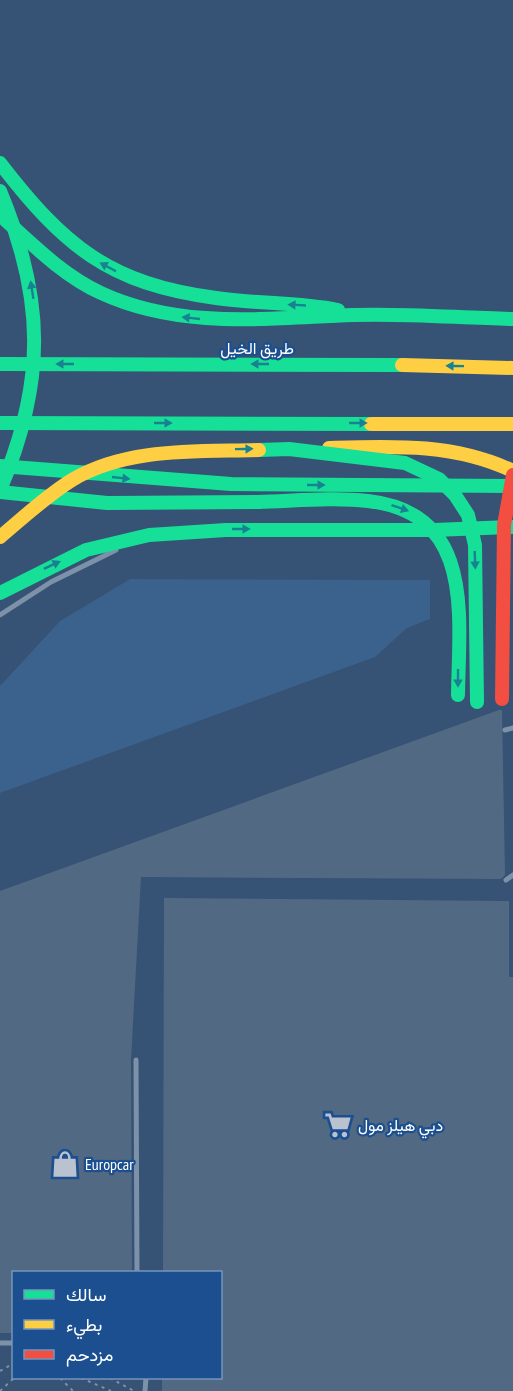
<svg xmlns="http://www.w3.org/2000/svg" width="513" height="1391" viewBox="0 0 513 1391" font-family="'PT Sans Narrow',Vazirmatn,sans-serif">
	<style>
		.water { fill: #3b618d }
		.building { fill: #526984 }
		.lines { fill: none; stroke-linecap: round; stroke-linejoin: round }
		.path { stroke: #7d92a8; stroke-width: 2; stroke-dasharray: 3 4.5; stroke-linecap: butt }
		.lane { stroke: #7d92a8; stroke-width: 5 }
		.fast { stroke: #16e098; stroke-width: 14 }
		.slow { stroke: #ffcf43; stroke-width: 14 }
		.fast-bridge { stroke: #16e098; stroke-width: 14 }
		.slow-bridge { stroke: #ffcf43; stroke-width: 14 }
		.jam-bridge { stroke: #f24e42; stroke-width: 14 }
		.oneway { fill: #198292 }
		.labels { text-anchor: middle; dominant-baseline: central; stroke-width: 4.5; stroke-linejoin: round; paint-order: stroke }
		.street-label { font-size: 16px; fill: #fff; stroke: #1b4f8f }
		.poi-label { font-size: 16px; fill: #fff; stroke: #1b4f8f; text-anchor: start }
	</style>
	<rect width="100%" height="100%" fill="#365274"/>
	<polygon class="water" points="130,579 430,580 430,619 407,628 375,657 0,793 0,686 60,621"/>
	<g class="building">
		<polygon points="499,710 502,710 505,875 501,879 141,877 131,1060 132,1272 14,1272 14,1333 0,1333 0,891"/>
		<polygon points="164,898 509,901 509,977 513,977 513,1391 162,1391 162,1377 220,1377 220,1272 163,1272"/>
	</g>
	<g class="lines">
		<g class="path">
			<polyline points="0,1371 14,1363"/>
			<polyline points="60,1378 73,1391"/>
			<polyline points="81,1378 111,1391"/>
			<polyline points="110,1378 134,1391"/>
			<polyline points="0,1391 14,1378"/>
		</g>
		<g class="lane">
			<polyline points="0,615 51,582 116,550"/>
			<polyline points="505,730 513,728"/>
			<polyline points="506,880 513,875"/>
			<polyline points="136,1060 137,1272"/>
			<polyline points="0,1343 14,1343"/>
			<polyline points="145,1391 146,1378"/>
		</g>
		<g class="fast">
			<path d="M0 163C64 246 109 284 216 298 256 304 298 302 338 310"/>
			<path d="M0 215C31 243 62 275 101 293 181 330 268 318 353 315 406 313 460 318 513 319"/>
			<polyline points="0,364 402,365"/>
			<polyline points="0,423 371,424"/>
			<polyline points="0,466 231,484 513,486"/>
			<polyline points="0,492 107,503 258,502"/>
			<polyline points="0,593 86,550 149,535 226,530 434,530 513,527"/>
		</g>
		<g class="slow">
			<polyline points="402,365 513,368"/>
			<polyline points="371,424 513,424"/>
			<path d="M329 448C393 446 454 443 513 471"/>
		</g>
		<g class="fast-bridge">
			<path d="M0 191C45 299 46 382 0 490"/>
			<polyline points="259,450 289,449 405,463 439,479 455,495 468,515 475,545 477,702"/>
			<path d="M258 502C295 501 332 497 368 501 475 513 459 615 458 695"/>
		</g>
		<path class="slow-bridge" d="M0 537C23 518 46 496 72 480 127 447 198 452 259 450"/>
		<polyline class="jam-bridge" points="502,699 504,525 513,475"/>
	</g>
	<defs><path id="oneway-solid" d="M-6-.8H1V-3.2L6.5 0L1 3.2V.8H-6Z" transform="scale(1.5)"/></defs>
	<g class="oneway">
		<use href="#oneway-solid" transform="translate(108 267) rotate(-152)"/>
		<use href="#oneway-solid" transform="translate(32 290) rotate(-99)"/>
		<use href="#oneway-solid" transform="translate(297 305) rotate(-177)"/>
		<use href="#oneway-solid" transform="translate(191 318) rotate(-174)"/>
		<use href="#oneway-solid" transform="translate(65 364) rotate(-180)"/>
		<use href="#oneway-solid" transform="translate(260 364) rotate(-180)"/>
		<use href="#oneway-solid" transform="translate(455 366) rotate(-179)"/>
		<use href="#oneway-solid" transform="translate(163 423)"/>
		<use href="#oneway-solid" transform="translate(358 423)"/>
		<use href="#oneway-solid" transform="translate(244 449) rotate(-1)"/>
		<use href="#oneway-solid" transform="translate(121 478) rotate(6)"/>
		<use href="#oneway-solid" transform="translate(316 485)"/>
		<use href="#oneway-solid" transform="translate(400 508) rotate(19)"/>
		<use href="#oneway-solid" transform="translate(241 529)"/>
		<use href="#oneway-solid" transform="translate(475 560) rotate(88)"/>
		<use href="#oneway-solid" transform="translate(52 565) rotate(-25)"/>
		<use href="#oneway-solid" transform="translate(458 678) rotate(90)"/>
	</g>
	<defs>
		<symbol id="supermarket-bare" viewBox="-9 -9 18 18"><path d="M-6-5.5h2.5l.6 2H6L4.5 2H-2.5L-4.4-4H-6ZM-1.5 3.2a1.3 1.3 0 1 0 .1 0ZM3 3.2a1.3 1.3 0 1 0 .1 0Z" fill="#b9c2ce" stroke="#1b4f8f" stroke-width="2.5" paint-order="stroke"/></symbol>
		<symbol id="shop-bare" viewBox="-9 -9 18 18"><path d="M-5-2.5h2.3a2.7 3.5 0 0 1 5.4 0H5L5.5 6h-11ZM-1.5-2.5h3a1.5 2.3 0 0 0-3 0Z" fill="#b9c2ce" stroke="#1b4f8f" stroke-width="2.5" paint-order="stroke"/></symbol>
	</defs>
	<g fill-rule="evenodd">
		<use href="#supermarket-bare" x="319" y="1106" width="38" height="38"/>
		<use href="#shop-bare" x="46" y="1145" width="38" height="38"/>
	</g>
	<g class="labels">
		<g class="street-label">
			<text x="257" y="348">طريق الخيل</text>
		</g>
		<g class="poi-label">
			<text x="358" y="1125">دبي هيلز مول</text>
			<text x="85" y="1164">Europcar</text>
		</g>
	</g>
	<rect x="12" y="1271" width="210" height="108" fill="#1b4f8f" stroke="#7695bc" stroke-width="1.5"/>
	<rect x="24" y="1290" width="30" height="9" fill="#16e098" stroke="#7695bc" stroke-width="1.5"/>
	<text x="66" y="1301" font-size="18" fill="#ffffff">سالك</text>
	<rect x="24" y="1320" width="30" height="9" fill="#ffcf43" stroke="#7695bc" stroke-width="1.5"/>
	<text x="66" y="1331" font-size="18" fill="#ffffff">بطيء</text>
	<rect x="24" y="1350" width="30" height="9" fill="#f24e42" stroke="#7695bc" stroke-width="1.5"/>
	<text x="66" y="1361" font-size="18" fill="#ffffff">مزدحم</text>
</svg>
